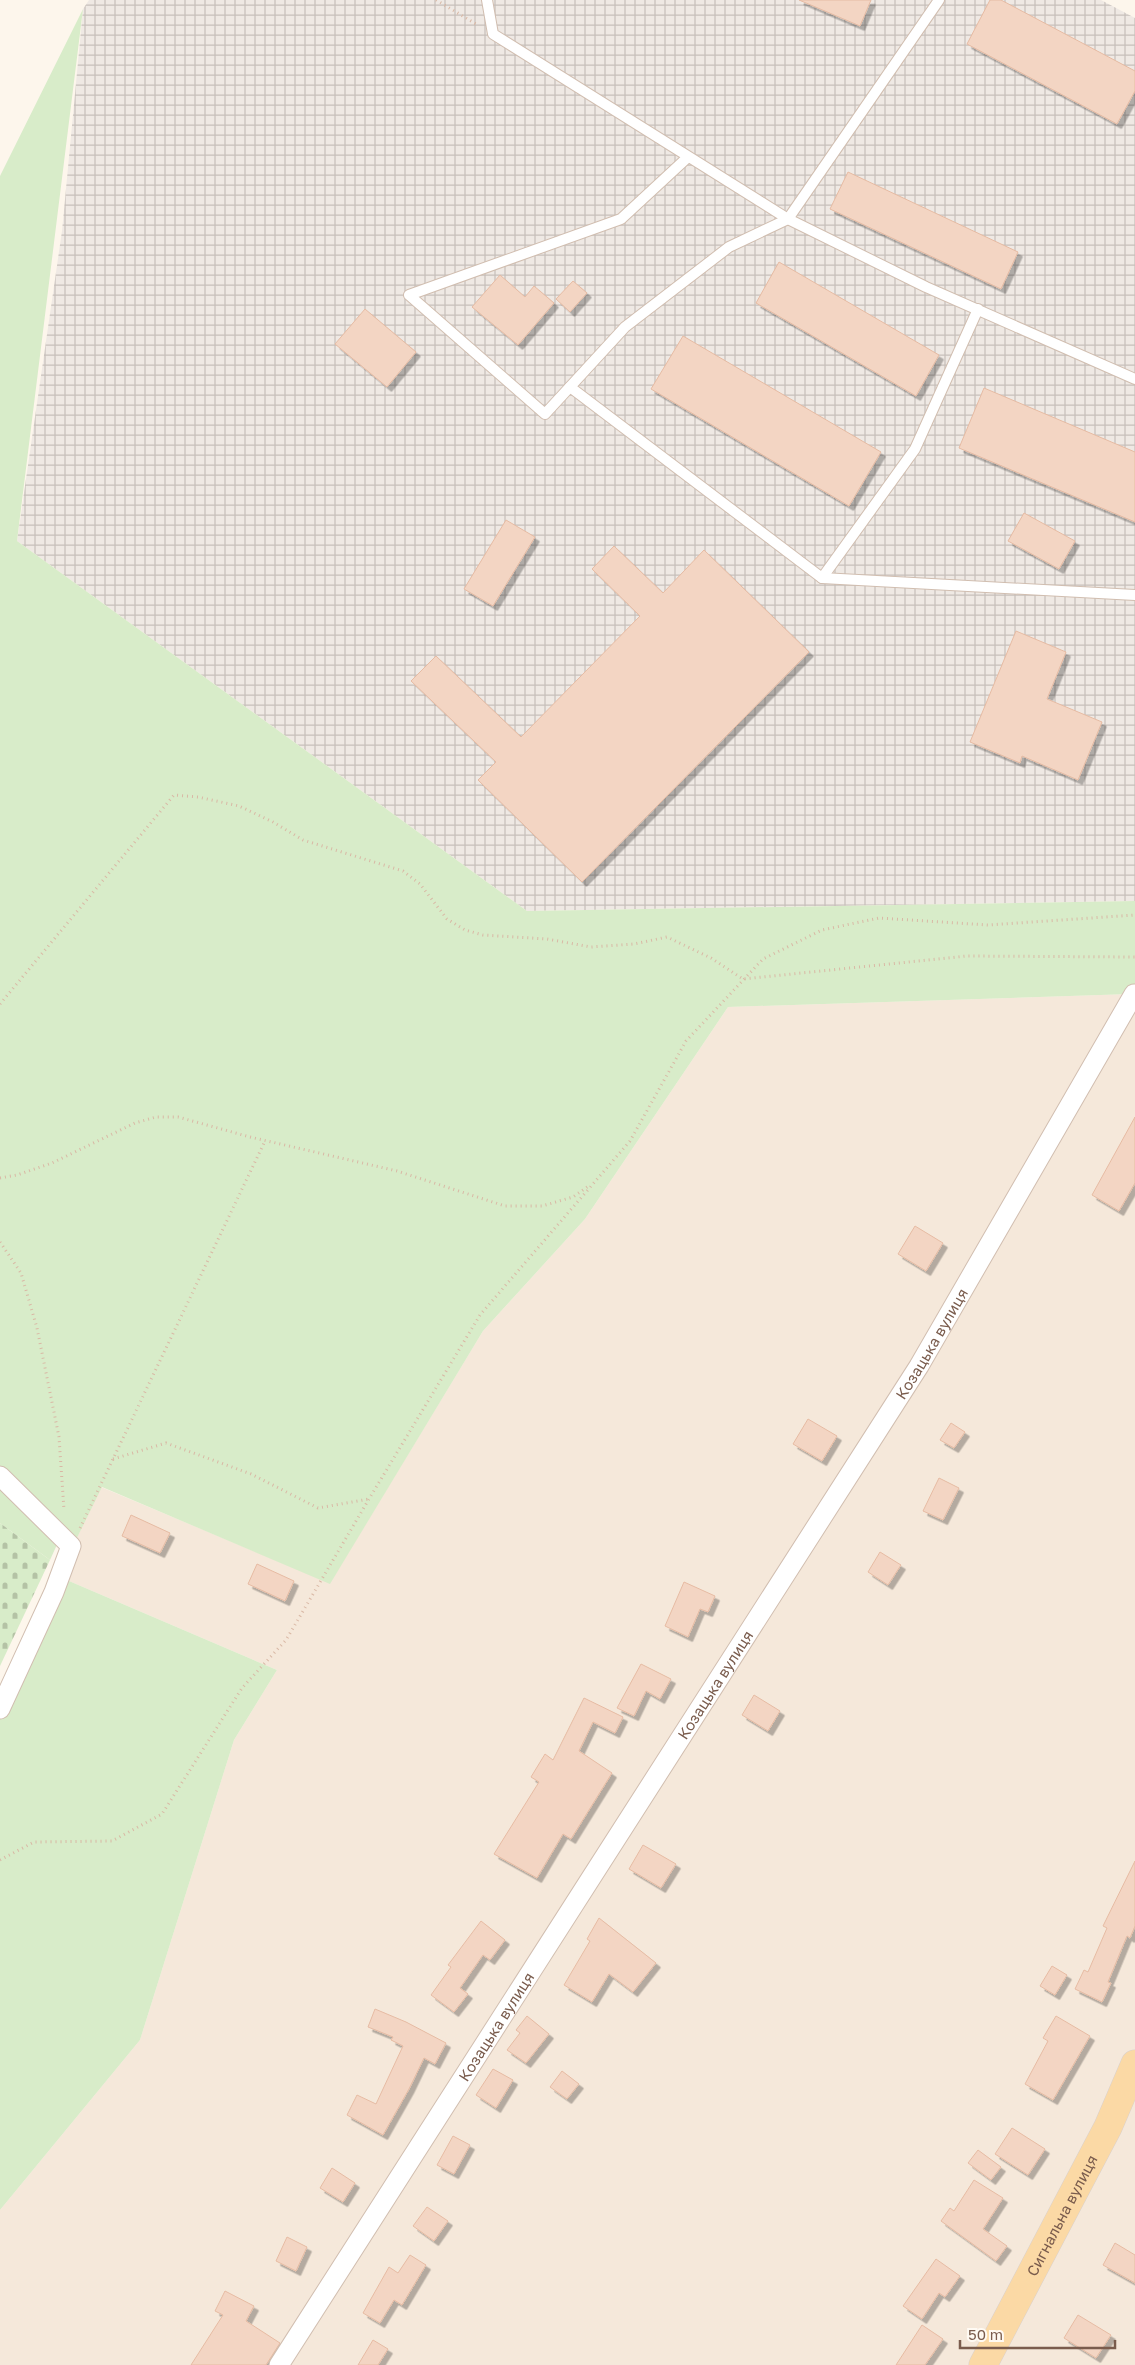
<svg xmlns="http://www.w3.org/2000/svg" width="1135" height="2365" viewBox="0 0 1135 2365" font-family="'Golos Text',sans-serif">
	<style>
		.residential { fill: #f5e8da }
		.industrial { fill: url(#industrial-grid) }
		.grass { fill: #d8ecc9 }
		.cemetery { fill: url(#cemetery-stones) }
		.building { fill: #f3d5c3; stroke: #e6bba3; filter: url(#shadow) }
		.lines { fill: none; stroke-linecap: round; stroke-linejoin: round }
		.lane-casing { stroke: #d1beb0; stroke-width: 12 }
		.street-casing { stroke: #d1beb0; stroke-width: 21 }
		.primary-casing { stroke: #dad1cd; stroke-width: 29 }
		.path { stroke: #d9b8a5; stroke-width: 3; stroke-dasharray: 1 4; stroke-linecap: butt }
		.lane { stroke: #fff; stroke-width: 10 }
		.street { stroke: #fff; stroke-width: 19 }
		.primary { stroke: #fbd9a5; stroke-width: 28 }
		.labels { text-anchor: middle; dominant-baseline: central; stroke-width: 5; stroke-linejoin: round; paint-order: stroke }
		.street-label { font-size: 15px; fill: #7a5c4d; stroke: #fffaf3 }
	</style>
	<defs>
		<pattern id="industrial-grid" width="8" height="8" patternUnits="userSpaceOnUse" patternTransform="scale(1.25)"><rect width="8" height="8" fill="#efe9e4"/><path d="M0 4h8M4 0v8" fill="none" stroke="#c7c0bb"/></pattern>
		<pattern id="cemetery-stones" width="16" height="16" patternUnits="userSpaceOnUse" patternTransform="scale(1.25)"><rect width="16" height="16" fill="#d8ecc9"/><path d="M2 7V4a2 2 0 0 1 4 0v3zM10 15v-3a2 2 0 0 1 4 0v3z" fill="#b4c2a5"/></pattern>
		<filter id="shadow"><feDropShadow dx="4.5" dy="4.5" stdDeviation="0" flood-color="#0004"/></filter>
	</defs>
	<rect width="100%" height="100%" fill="#fdf6ec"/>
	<g class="residential">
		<polygon points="1131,994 916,1364 277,2365 0,2365 0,2210 140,2040 234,1740 277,1670 62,1578 73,1546 101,1487 330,1583 483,1331 585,1219 728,1007"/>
		<polygon points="1135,999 1135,2058 980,2365 280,2365 685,1738"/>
		<polygon points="1135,2070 1135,2365 985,2365"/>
	</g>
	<polygon class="industrial" points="89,0 1101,0 1135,18 1135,901 527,911 17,541 62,231 83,9"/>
	<g class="grass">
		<polygon points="83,9 17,541 527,911 1135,901 1135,990 1131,994 728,1007 585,1219 483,1331 330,1584 102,1487 73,1546 0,1474 0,176"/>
		<polygon points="0,1479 60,1538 50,1560 0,1523"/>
		<polygon points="62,1578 277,1670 234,1740 140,2040 0,2210 0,1713"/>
	</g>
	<polygon class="cemetery" points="0,1523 50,1560 0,1666"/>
	<g class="building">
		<polygon points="799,0 871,0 860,26"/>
		<polygon points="990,0 1001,0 1135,71 1135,91 1117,124 967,44"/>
		<polygon points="848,172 1018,252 1001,289 830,209"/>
		<polygon points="779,262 939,355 916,396 756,303"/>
		<polygon points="500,275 525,297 534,286 554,303 518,345 472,307"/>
		<polygon points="573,281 587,293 570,312 556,299"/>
		<polygon points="365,309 416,352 387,387 335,344"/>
		<polygon points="683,336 881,452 849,506 651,389"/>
		<polygon points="984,388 1135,452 1135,522 959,448"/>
		<polygon points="1024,513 1075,541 1059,569 1008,541"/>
		<polygon points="506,520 535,537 493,606 464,589"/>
		<polygon points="614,546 663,593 704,550 809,652 582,882 478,780 496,762 411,681 436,656 521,737 640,616 592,569"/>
		<polygon points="1016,631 1066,652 1047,699 1102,722 1078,780 1022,756 1020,763 970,742"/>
		<polygon points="1135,1117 1135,1183 1119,1211 1092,1195"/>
		<polygon points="915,1226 943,1243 926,1271 898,1254"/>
		<polygon points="808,1419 837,1436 822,1461 793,1444"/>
		<polygon points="951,1423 965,1432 954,1448 940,1440"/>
		<polygon points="939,1478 959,1488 943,1520 923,1511"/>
		<polygon points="131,1515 170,1533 160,1553 122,1536"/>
		<polygon points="880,1552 901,1565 888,1585 868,1572"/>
		<polygon points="257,1564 294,1581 285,1601 248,1584"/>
		<polygon points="684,1582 715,1596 708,1612 700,1609 688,1637 665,1626"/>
		<polygon points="641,1664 671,1679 660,1699 646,1691 634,1716 617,1708"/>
		<polygon points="754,1695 780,1711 768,1731 742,1715"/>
		<polygon points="584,1698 623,1717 615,1733 593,1722 579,1751 612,1773 571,1839 563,1834 537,1878 494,1854 539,1782 531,1777 545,1754 553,1760"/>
		<polygon points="643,1845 676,1864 661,1888 629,1869"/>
		<polygon points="1135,1861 1135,1926 1130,1938 1127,1936 1108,1982 1111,1983 1102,2002 1075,1989 1084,1970 1088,1972 1107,1928 1103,1926"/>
		<polygon points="599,1918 656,1963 633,1992 609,1974 592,2002 564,1985 590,1941 587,1939"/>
		<polygon points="481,1921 505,1940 490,1960 483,1955 460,1988 468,1994 454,2012 431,1995 451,1967 448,1965"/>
		<polygon points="1052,1966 1067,1975 1055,1995 1040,1986"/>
		<polygon points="375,2009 406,2022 446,2043 435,2064 424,2058 409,2089 383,2135 347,2115 357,2095 376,2104 403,2046 391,2040 393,2037 368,2027"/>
		<polygon points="527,2016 549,2034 526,2063 507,2050 520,2033 516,2030"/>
		<polygon points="1056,2016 1090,2036 1053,2100 1025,2084 1048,2041 1043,2038"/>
		<polygon points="493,2069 513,2080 496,2108 476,2095"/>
		<polygon points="562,2071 579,2084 567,2099 550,2087"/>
		<polygon points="1012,2128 1045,2149 1028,2175 995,2154"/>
		<polygon points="453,2136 470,2145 454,2174 437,2165"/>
		<polygon points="978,2150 1001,2167 991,2180 968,2163"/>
		<polygon points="332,2168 355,2183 343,2202 320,2188"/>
		<polygon points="974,2180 1003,2198 983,2229 1007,2246 996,2261 941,2221 950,2208 954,2211"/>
		<polygon points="427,2207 448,2221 434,2241 413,2226"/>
		<polygon points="287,2237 307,2247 296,2271 276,2261"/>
		<polygon points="1115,2243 1135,2255 1135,2283 1103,2265"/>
		<polygon points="410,2255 426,2265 402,2305 394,2300 380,2323 363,2313 389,2267 398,2273"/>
		<polygon points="936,2259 960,2276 945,2297 939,2293 922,2319 903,2306"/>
		<polygon points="225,2291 254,2306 246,2321 280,2343 266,2365 191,2365 223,2315 215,2311"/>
		<polygon points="1078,2315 1111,2335 1096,2358 1064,2338"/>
		<polygon points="922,2325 943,2339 925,2365 896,2365"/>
		<polygon points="373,2340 388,2349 378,2365 358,2365"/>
	</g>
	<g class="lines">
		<defs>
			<g id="lane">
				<polyline points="487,0 493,34 788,219 926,287 1135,379"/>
				<polyline points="688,157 621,219 409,295 545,414 625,327 729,247 788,219 939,0"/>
				<polyline points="570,387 822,578 915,449 978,309"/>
				<polyline points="822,578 1135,595"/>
			</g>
			<g id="street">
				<polyline points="0,1476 71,1546 54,1592 0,1709"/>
				<path id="s1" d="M279 2365 919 1366 1134 994"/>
			</g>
			<g id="primary">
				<path id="s2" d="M983 2365 1108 2127 1135 2064"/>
			</g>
		</defs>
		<use href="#lane" class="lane-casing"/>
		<use href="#street" class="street-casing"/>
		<use href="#primary" class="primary-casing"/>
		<g class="path">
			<polyline points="436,0 476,24"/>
			<polyline points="0,1004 174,795 198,797 239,806 273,822 303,840 403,871 420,884 447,919 465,930 483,935 547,939 591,947 634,944 667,937 711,958 743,979 967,956 1135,957"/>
			<polyline points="0,1178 17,1175 52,1163 135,1123 156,1117 178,1117 250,1137 397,1171 505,1206 542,1206 573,1197 590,1185"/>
			<polyline points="0,1242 21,1273 37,1328 59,1437 64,1510"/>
			<polyline points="113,1459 166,1443 251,1474 318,1508 369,1499"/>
			<polyline points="80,1528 265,1141"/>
			<polyline points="0,1860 34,1842 112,1841 162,1814 242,1688 286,1640 369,1499 480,1315 630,1141 686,1041 763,959 822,930 879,918 988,925 1135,915"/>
		</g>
		<use href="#lane" class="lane"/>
		<use href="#street" class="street"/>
		<use href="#primary" class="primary"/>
	</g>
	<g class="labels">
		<g class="street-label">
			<text stroke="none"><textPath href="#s1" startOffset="1212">Козацька вулиця</textPath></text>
			<text stroke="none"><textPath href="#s1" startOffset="808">Козацька вулиця</textPath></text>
			<text stroke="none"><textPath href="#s1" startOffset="402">Козацька вулиця</textPath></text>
			<text stroke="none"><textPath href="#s2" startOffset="169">Сигнальна вулиця</textPath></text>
		</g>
	</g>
	<path d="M960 2340v8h155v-8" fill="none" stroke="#7a5c4d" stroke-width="2.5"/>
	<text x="968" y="2340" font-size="15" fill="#7a5c4d" stroke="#fffaf3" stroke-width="4" paint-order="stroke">50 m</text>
</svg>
